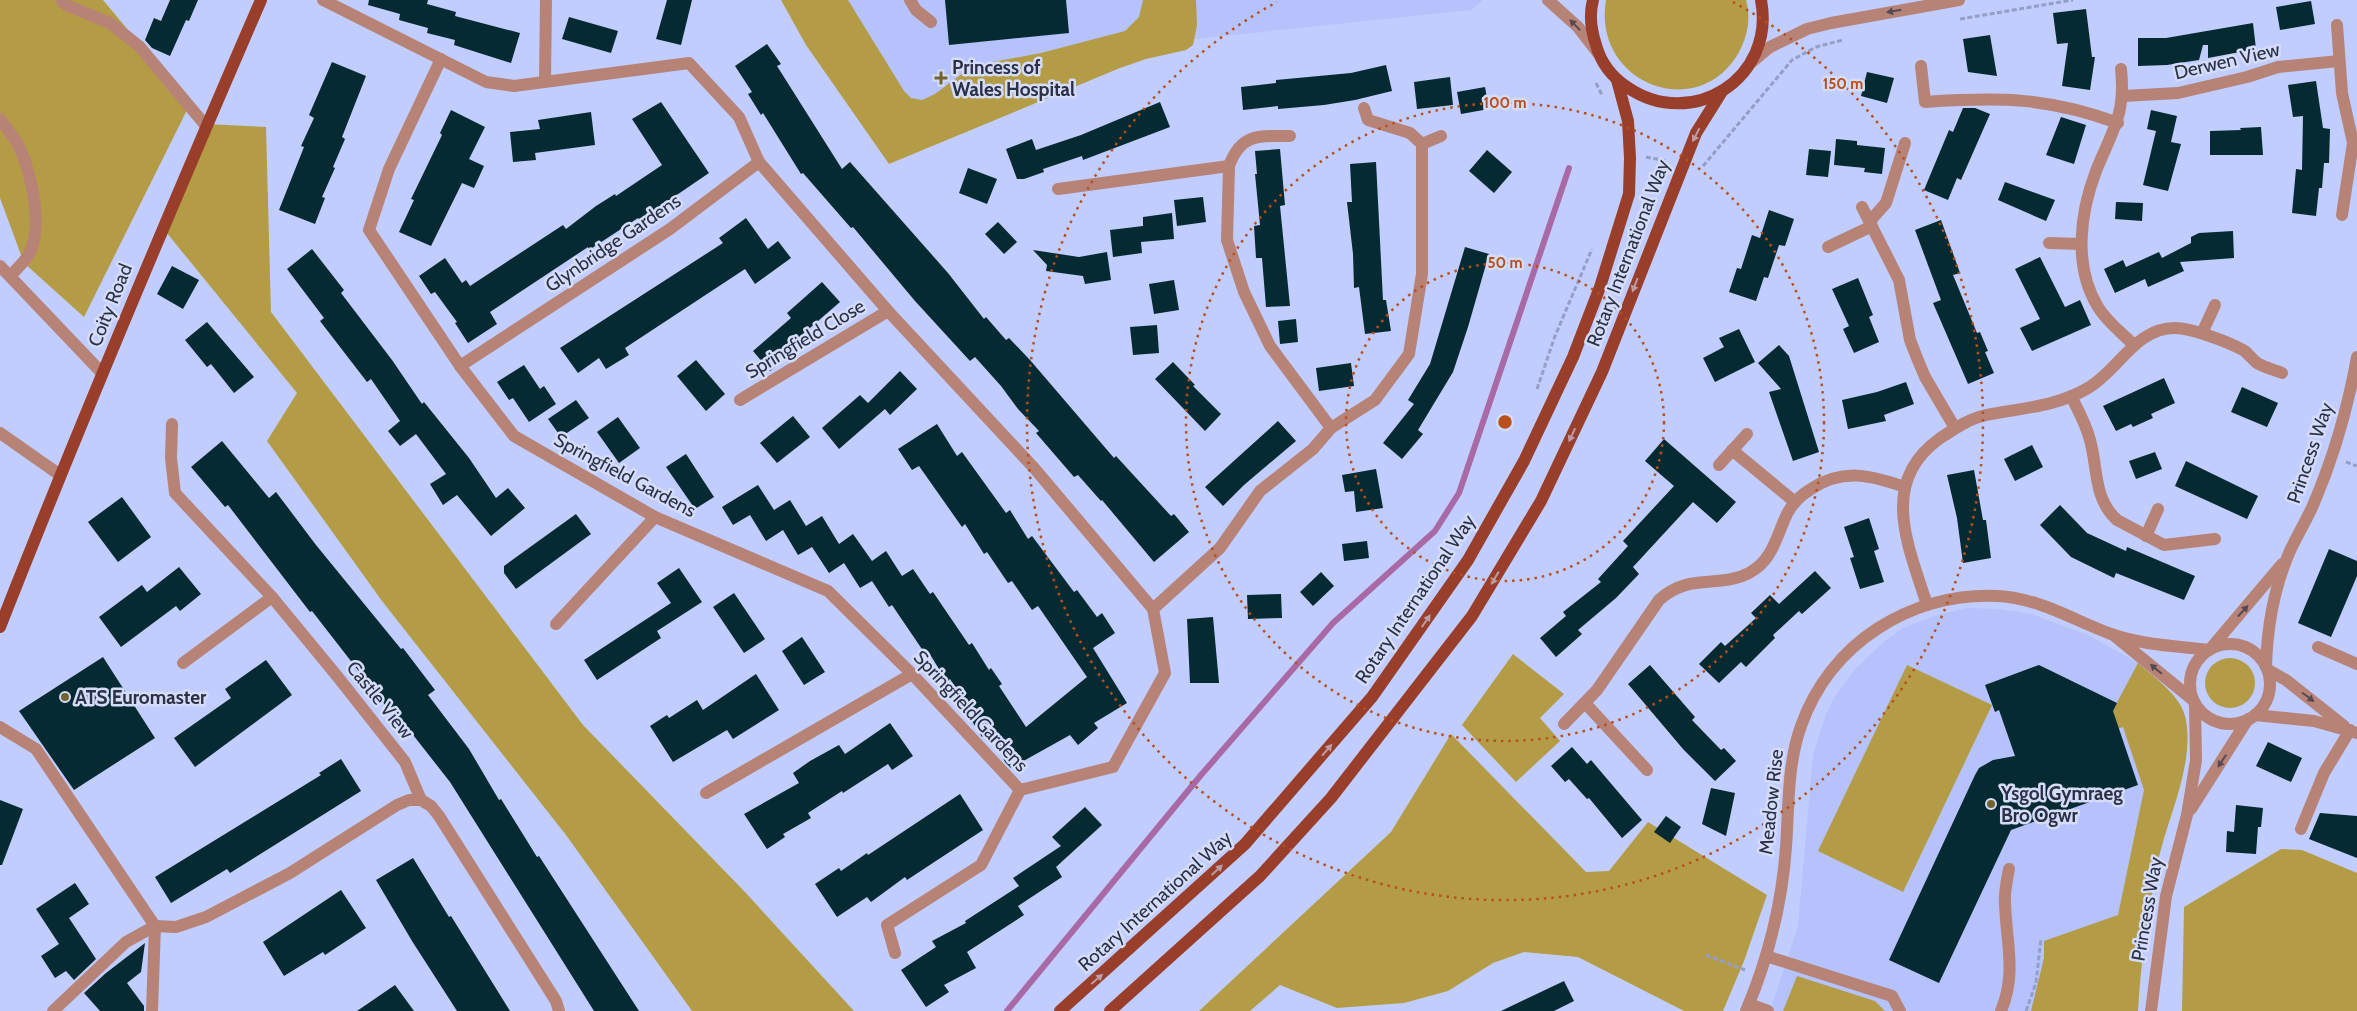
<svg xmlns="http://www.w3.org/2000/svg" width="2357" height="1011" viewBox="0 0 2357 1011" font-family="Cabin,sans-serif">
	<style>
		.built { fill: #b5c2fb }
		.green { fill: #b49c47 }
		.lines { fill: none; stroke-linecap: round; stroke-linejoin: round }
		.stream { stroke: #a969a4; stroke-width: 6 }
		.building { fill: #052a31 }
		.path { stroke: #949ec6; stroke-width: 3; stroke-dasharray: 5 2.5; stroke-linecap: butt }
		.minor { stroke: #b78377; stroke-width: 12 }
		.major { stroke: #983e2a; stroke-width: 12 }
		.oneway { fill: #554953 }
		.oneway2 { fill: #bc9da7 }
		.ring { fill: none; stroke: #b94f1a; stroke-width: 2.5; stroke-dasharray: 2.5 5 }
		.poi-dot { fill: #726331; stroke: #d4dcfa; stroke-width: 2 }
		.labels { text-anchor: middle; dominant-baseline: central; stroke-width: 5; stroke-linejoin: round; paint-order: stroke }
		.street-label { font-size: 19px; fill: #2b3043; stroke: #d4dcfa }
		.poi-label { font-size: 19px; font-weight: bold; fill: #2b3043; stroke: #d4dcfa; text-anchor: start }
		.centre { fill: #b94f1a; stroke: #d4dcfa; stroke-width: 2.5 }
		.ring-label { font-size: 15px; text-anchor: middle; font-weight: bold; fill: #b94f1a; stroke: #d4dcfa; stroke-width: 5; stroke-linejoin: round; paint-order: stroke }
	</style>
	<rect width="100%" height="100%" fill="#c1cdff"/>
	<g class="built">
		<polygon points="823,0 1483,0 1471,10 1195,39 1131,29 905,118"/>
		<polygon points="1966,608 1999,609 2031,614 2088,635 2138,663 2162,684 2176,700 2186,719 2185,764 2158,861 2140,974 2138,1011 1770,1011 1798,926 1813,755 1826,714 1834,698 1855,669 1885,641 1903,628 1934,616"/>
	</g>
	<g class="green">
		<polygon points="0,0 103,0 190,104 84,317 24,263 0,198"/>
		<polygon points="781,0 848,0 904,91 911,98 922,100 935,94 967,70 982,64 1041,53 1125,31 1139,17 1143,0 1196,0 1197,25 1193,45 1186,50 1146,59 1120,68 889,164 806,45"/>
		<path d="M1606 0H1746C1751 17 1748 36 1739 52 1699 124 1592 84 1606 0Z"/>
		<polygon points="207,124 266,127 271,312 583,725 744,891 854,1011 692,1011 566,835 382,601 267,441 297,393 162,227"/>
		<polygon points="1513,654 1564,694 1540,718 1560,741 1516,782 1462,725"/>
		<circle cx="2230" cy="683" r="25"/>
		<path d="M2138 663C2155 678 2182 696 2186 720 2194 767 2168 816 2158 861 2148 910 2141 961 2138 1011H2031L2044 958V941L2118 915 2144 790 2123 727 2074 744 2105 725Z"/>
		<polygon points="1907,665 1992,705 1903,892 1818,851"/>
		<polygon points="1451,734 1586,872 1609,871 1648,822 1767,895 1744,961 1723,1011 1684,1011 1578,957 1524,952 1493,963 1448,991 1404,1003 1337,1008 1280,985 1250,1011 1199,1011 1391,832"/>
		<polygon points="2281,849 2302,850 2357,873 2357,1011 2182,1011 2184,907"/>
		<polygon points="1797,976 1875,1001 1885,1011 1783,1011"/>
	</g>
	<g class="lines">
		<polyline class="stream" points="1007,1011 1201,775 1333,623 1435,531 1459,493 1569,168"/>
	</g>
	<g class="building">
		<polygon points="170,0 198,0 189,21 186,20 170,56 152,48 145,40 154,18 161,21"/>
		<polygon points="369,0 428,0 427,4 456,12 455,16 520,33 511,63 454,45 455,40 427,33 428,28 399,20 400,14 368,5"/>
		<polygon points="667,0 692,0 681,45 656,39"/>
		<polygon points="945,0 1066,0 1069,33 949,45"/>
		<polygon points="2311,1 2315,24 2280,30 2276,7"/>
		<polygon points="2086,9 2092,57 2095,57 2090,90 2062,86 2068,43 2057,44 2053,13"/>
		<polygon points="569,17 618,31 611,53 562,39"/>
		<polygon points="2253,23 2256,49 2208,58 2208,45 2203,45 2199,60 2167,65 2138,66 2138,38 2166,38"/>
		<polygon points="1990,35 1997,76 1968,72 1963,39"/>
		<polygon points="767,44 781,64 777,66 842,169 850,162 948,273 984,319 986,317 1006,340 1009,338 1030,360 1114,458 1116,456 1171,516 1174,514 1189,532 1154,562 1102,500 1101,501 1078,475 1074,477 1036,433 1039,431 1018,409 1001,386 975,357 970,361 915,301 853,227 851,228 803,173 801,174 763,113 761,115 748,94 752,92 735,66"/>
		<polygon points="332,62 366,76 342,137 345,139 333,167 335,168 322,197 325,198 315,224 279,210 304,147 301,146 314,118 309,115"/>
		<polygon points="1386,65 1392,91 1355,100 1324,105 1278,109 1278,106 1243,110 1241,87 1276,83 1276,80 1351,73"/>
		<polygon points="1867,72 1894,78 1887,103 1861,96"/>
		<polygon points="1450,77 1453,105 1417,109 1414,82"/>
		<polygon points="2316,81 2323,128 2330,129 2329,163 2324,163 2322,188 2319,188 2316,216 2292,213 2296,169 2302,170 2303,116 2293,117 2288,85"/>
		<polygon points="1485,87 1489,109 1461,114 1457,92"/>
		<polygon points="661,102 709,173 640,220 638,218 589,250 588,247 490,312 497,324 468,343 455,323 457,322 435,292 431,294 419,276 445,258 462,283 466,280 470,286 563,225 566,229 596,206 615,194 616,196 662,165 632,119"/>
		<polygon points="1160,102 1170,127 1083,160 1082,156 1043,169 1044,172 1024,179 1017,179 1006,149 1032,139 1036,150 1081,135"/>
		<polygon points="1963,108 1975,108 1990,114 1961,180 1957,178 1948,200 1924,190 1949,130 1953,132"/>
		<polygon points="451,110 485,127 469,159 484,166 474,188 462,183 431,246 399,232 414,200 411,199 442,135 440,133"/>
		<polygon points="2151,110 2177,116 2171,142 2181,144 2168,191 2143,185 2156,131 2147,129"/>
		<polygon points="591,112 595,145 535,153 536,160 513,162 510,132 540,129 538,120"/>
		<polygon points="2061,117 2086,125 2074,164 2046,155"/>
		<polygon points="2261,127 2263,155 2210,155 2210,131 2241,130 2240,128"/>
		<polygon points="1836,139 1857,141 1857,145 1885,148 1882,174 1864,172 1865,168 1834,165"/>
		<polygon points="1280,149 1285,205 1280,206 1290,306 1266,307 1262,258 1256,258 1254,226 1260,225 1255,174 1257,174 1255,151"/>
		<polygon points="1809,149 1831,151 1828,177 1806,175"/>
		<polygon points="1487,150 1512,172 1494,193 1469,171"/>
		<polygon points="1376,162 1383,300 1386,300 1391,331 1365,334 1359,287 1354,288 1353,254 1347,202 1352,202 1350,164"/>
		<polygon points="968,168 997,179 987,204 959,193"/>
		<polygon points="2005,182 2055,200 2046,221 1998,200"/>
		<polygon points="1203,197 1206,222 1177,226 1174,200"/>
		<polygon points="2116,202 2143,203 2142,221 2115,219"/>
		<polygon points="1769,210 1794,219 1785,246 1779,245 1768,278 1764,277 1756,301 1729,292 1737,268 1741,269 1752,235 1760,238"/>
		<polygon points="1172,213 1174,239 1141,242 1142,253 1113,257 1110,230 1143,226 1143,217"/>
		<polygon points="746,218 768,249 778,241 791,258 755,284 745,269 625,348 629,355 606,369 599,358 578,373 560,348 723,243 719,238"/>
		<polygon points="1941,220 1960,273 1953,275 1977,333 1980,332 1988,351 1985,352 1994,373 1968,384 1933,303 1941,300 1915,230"/>
		<polygon points="998,222 1017,242 1004,254 985,234"/>
		<polygon points="2233,231 2234,258 2180,262 2184,271 2148,287 2145,279 2115,293 2104,269 2123,260 2126,267 2159,252 2162,258 2191,243 2191,237 2199,233"/>
		<polygon points="1465,247 1489,254 1468,327 1453,372 1418,430 1423,434 1402,459 1383,443 1414,404 1408,400 1430,364"/>
		<polygon points="312,249 344,290 341,293 392,360 422,404 424,402 469,458 496,498 508,488 525,508 491,536 457,495 443,505 430,484 446,474 416,434 400,446 388,431 400,421 371,379 367,382 320,321 324,318 287,269"/>
		<polygon points="1033,250 1079,257 1107,252 1111,280 1085,284 1083,276 1046,271 1047,265"/>
		<polygon points="2040,257 2065,307 2080,300 2091,325 2032,351 2020,328 2040,319 2015,269"/>
		<polygon points="172,266 199,280 183,309 157,294"/>
		<polygon points="1858,278 1873,315 1869,317 1879,342 1854,353 1843,329 1849,326 1832,289"/>
		<polygon points="1174,280 1179,310 1154,314 1149,284"/>
		<polygon points="822,282 840,302 796,340 801,345 770,371 753,351 791,318 787,313"/>
		<polygon points="1296,319 1298,342 1280,344 1278,321"/>
		<polygon points="207,322 254,377 234,393 211,364 207,367 185,340"/>
		<polygon points="1157,325 1159,353 1133,355 1130,327"/>
		<polygon points="1739,329 1755,362 1715,382 1703,358 1724,347 1719,338"/>
		<polygon points="1779,345 1789,356 1819,452 1793,461 1769,392 1781,389 1758,363"/>
		<polygon points="696,360 725,394 706,411 677,376"/>
		<polygon points="1173,362 1195,385 1193,386 1221,414 1205,431 1155,379"/>
		<polygon points="1351,363 1354,386 1319,391 1316,368"/>
		<polygon points="524,365 540,389 544,386 556,404 529,422 513,398 509,400 497,382"/>
		<polygon points="900,371 917,389 890,415 885,409 839,449 822,428 860,395 868,403"/>
		<polygon points="2164,378 2175,403 2151,414 2153,418 2133,427 2131,424 2116,431 2103,406"/>
		<polygon points="1906,382 1914,404 1884,415 1886,421 1848,429 1842,400 1877,392"/>
		<polygon points="2242,387 2278,403 2267,427 2231,412"/>
		<polygon points="576,400 589,418 561,437 548,419"/>
		<polygon points="793,416 810,437 777,463 760,443"/>
		<polygon points="618,417 640,448 619,463 597,432"/>
		<polygon points="1278,421 1296,441 1244,485 1223,506 1205,487"/>
		<polygon points="937,424 957,456 962,452 1006,513 1010,510 1028,539 1032,536 1074,592 1077,590 1097,617 1102,613 1115,633 1093,648 1127,703 1094,723 1098,728 1078,745 1070,735 1011,768 1005,762 989,732 982,737 970,718 974,716 950,679 947,682 931,656 928,658 892,605 889,607 872,581 860,588 844,563 829,573 812,547 798,555 783,530 766,541 750,515 733,525 722,507 758,485 774,510 790,500 806,526 822,516 839,544 853,534 872,561 886,551 902,576 913,569 930,594 933,592 969,645 972,643 989,670 991,668 1002,684 999,686 1026,727 1087,677 1038,606 1032,610 1012,581 1008,583 987,552 984,554 965,524 962,527 919,466 912,470 898,449"/>
		<polygon points="1664,439 1736,502 1717,523 1693,502 1633,567 1639,574 1616,598 1578,630 1582,634 1556,657 1540,638 1566,616 1563,612 1601,582 1598,579 1628,546 1623,541 1674,486 1645,461"/>
		<polygon points="222,441 269,498 276,492 316,545 401,649 403,648 435,690 428,695 469,749 499,800 501,799 537,857 539,856 639,1011 594,1011 450,782 399,717 396,719 312,611 310,612 228,505 225,507 191,467"/>
		<polygon points="2032,445 2043,467 2015,481 2004,459"/>
		<polygon points="2155,452 2162,469 2136,479 2129,461"/>
		<polygon points="686,454 714,497 695,509 666,467"/>
		<polygon points="2186,461 2258,496 2247,519 2175,486"/>
		<polygon points="1376,469 1383,508 1356,512 1354,491 1345,492 1342,475"/>
		<polygon points="1974,470 1983,520 1986,520 1991,558 1963,563 1957,518 1947,475"/>
		<polygon points="122,497 151,537 118,562 88,522"/>
		<polygon points="2060,505 2087,533 2126,551 2127,547 2195,576 2184,600 2116,573 2114,578 2071,557 2040,525"/>
		<polygon points="576,514 591,534 516,589 504,573 504,566"/>
		<polygon points="1869,518 1879,549 1874,551 1884,582 1860,589 1850,558 1854,557 1844,527"/>
		<polygon points="1367,541 1369,558 1344,561 1342,544"/>
		<polygon points="2329,549 2357,561 2357,576 2331,637 2298,623"/>
		<polygon points="179,567 201,594 180,611 176,606 121,647 99,617 142,585 147,592"/>
		<polygon points="679,568 702,602 657,631 661,638 597,680 584,660 671,603 657,583"/>
		<polygon points="1815,571 1831,588 1802,614 1799,611 1773,635 1775,638 1746,667 1741,662 1719,683 1699,664 1721,642 1725,646 1756,618 1751,613 1770,595 1779,604"/>
		<polygon points="1321,572 1334,586 1313,606 1300,592"/>
		<polygon points="734,593 765,639 744,653 713,607"/>
		<polygon points="1281,594 1282,618 1248,619 1247,595"/>
		<polygon points="1213,617 1219,683 1190,683 1187,619"/>
		<polygon points="802,637 825,672 804,685 782,651"/>
		<polygon points="103,657 155,738 74,790 19,711"/>
		<polygon points="266,660 292,695 195,767 174,738 231,698 225,689"/>
		<polygon points="1650,665 1695,717 1692,720 1721,750 1724,748 1736,761 1715,781 1683,749 1628,684"/>
		<polygon points="2039,665 2117,703 2113,711 2138,785 2011,830 1939,983 1889,960 1975,775 1979,768 1993,760 2015,756 1999,710 1995,712 1985,685"/>
		<polygon points="756,674 779,710 733,739 727,730 673,762 650,726 667,715 669,718 697,700 703,710"/>
		<polygon points="890,723 913,756 892,770 888,764 843,793 842,791 808,813 811,818 783,834 785,837 767,849 744,814 799,783 793,773 810,761 839,745 845,754"/>
		<polygon points="2268,742 2302,758 2291,782 2256,766"/>
		<polygon points="1572,747 1587,764 1591,760 1642,820 1622,838 1589,798 1587,799 1569,779 1565,782 1551,766"/>
		<polygon points="341,759 361,791 230,873 227,869 171,903 155,877 321,775 319,773"/>
		<polygon points="1711,788 1735,793 1726,836 1702,824"/>
		<polygon points="960,794 983,830 907,880 905,877 871,902 867,897 837,917 815,884 839,868 841,871 867,853 868,855"/>
		<polygon points="0,800 23,809 2,865 0,865"/>
		<polygon points="2236,805 2263,808 2261,827 2258,827 2256,854 2226,852 2227,831 2234,832"/>
		<polygon points="1085,807 1102,825 1056,867 1062,877 1018,906 1024,915 967,952 976,968 944,985 949,992 926,1007 901,970 936,947 932,941 966,923 965,921 1019,886 1013,878 1061,846 1052,837"/>
		<polygon points="2320,813 2357,816 2357,858 2309,839"/>
		<polygon points="1666,816 1681,827 1670,843 1654,832"/>
		<polygon points="413,858 449,917 451,916 510,1011 457,1011 412,941 376,880"/>
		<polygon points="75,883 89,904 69,918 96,959 74,980 66,971 55,978 41,956 59,944 36,909"/>
		<polygon points="341,890 366,928 325,955 323,952 284,976 263,942"/>
		<polygon points="145,943 141,972 127,983 144,1006 144,1011 100,1011 84,993 106,973"/>
		<polygon points="1564,981 1574,1001 1554,1011 1501,1011"/>
		<polygon points="395,985 414,1011 357,1011"/>
	</g>
	<g class="lines">
		<g class="path">
			<polyline points="1960,19 2073,0"/>
			<polyline points="1596,83 1602,95"/>
			<polyline points="1646,157 1667,161"/>
			<polyline points="1703,166 1792,60 1816,47 1843,40"/>
			<polyline points="1537,389 1555,336 1592,249"/>
			<polyline points="2346,462 2357,466"/>
			<polyline points="1706,955 1745,970"/>
			<polyline points="2026,1011 2036,983 2041,938"/>
		</g>
		<g class="minor">
			<polyline points="61,0 66,5 110,23 140,47 206,126"/>
			<polyline points="323,0 486,82 514,86 689,63 739,117 759,162 670,229 460,366 369,230 389,169 441,59"/>
			<polyline points="910,0 916,10 931,22"/>
			<polyline points="1548,0 1578,27 1598,53"/>
			<polyline points="2337,25 2342,93 2353,143 2342,215"/>
			<polyline points="1752,62 1770,47 1807,29 1831,23 1959,0"/>
			<path d="M1921 66 1925 102C1999 97 2047 97 2118 123"/>
			<path d="M2121 69C2126 115 2112 131 2096 171 2080 213 2073 266 2098 307 2107 322 2122 333 2134 345"/>
			<polyline points="545,81 546,0"/>
			<polyline points="2123,96 2178,93 2247,77 2278,67 2339,61"/>
			<polyline points="1364,108 1368,120 1410,133 1422,144"/>
			<path d="M0 119C7 129 17 140 21 151 32 178 44 229 28 256 23 263 16 270 10 276"/>
			<path d="M1229 166C1241 133 1259 136 1290 136"/>
			<polyline points="1058,189 1229,166 1227,240 1244,292 1270,346 1331,428 1375,400 1409,354 1422,274 1422,144 1441,136"/>
			<polyline points="1862,207 1899,280 1910,340 1917,358 1925,377 1955,428"/>
			<polyline points="1870,221 1886,203 1905,143"/>
			<polyline points="2049,243 2081,244"/>
			<polyline points="1828,247 1872,226"/>
			<polyline points="0,266 102,373"/>
			<polyline points="2202,333 2215,305"/>
			<polyline points="460,366 514,436 655,517 828,591 912,674 1020,790 1113,767 1165,673 1153,609 1035,469 888,311 759,162"/>
			<path d="M2071 396C2078 410 2086 424 2090 440 2098 468 2093 498 2117 520L2164 545 2215 539"/>
			<polyline points="740,400 888,311"/>
			<polyline points="172,424 171,458 175,493 272,597 337,676 405,762 421,800 431,806 439,816 556,1001 559,1011"/>
			<polyline points="0,433 60,475"/>
			<polyline points="1732,450 1795,502"/>
			<polyline points="1719,465 1747,434"/>
			<polyline points="2146,536 2158,509"/>
			<path d="M1927 605C1909 547 1878 483 1939 439 1954 429 1968 419 1986 415 2021 408 2056 407 2088 388 2119 370 2135 328 2175 328 2192 328 2228 342 2243 350 2248 353 2252 359 2257 363 2264 367 2274 370 2282 373"/>
			<polyline points="1153,609 1220,548 1260,491 1313,449 1331,428"/>
			<polyline points="556,624 655,517"/>
			<polyline points="2116,637 2193,700"/>
			<circle cx="2230" cy="684" r="40"/>
			<polyline points="2318,647 2357,664"/>
			<polyline points="2211,648 2282,564"/>
			<polyline points="183,663 272,597"/>
			<path d="M2266 667C2267 630 2273 593 2287 558 2294 540 2306 522 2314 503 2334 456 2348 407 2357 357"/>
			<polyline points="2268,670 2286,680 2344,726"/>
			<polyline points="1585,703 1647,770"/>
			<polyline points="2255,715 2314,721 2357,733"/>
			<path d="M1564 724 1597 690 1659 600C1690 572 1718 589 1749 573 1773 560 1776 537 1787 514 1792 504 1801 495 1811 489 1843 468 1870 475 1905 487"/>
			<polyline points="0,727 36,749 155,926"/>
			<polyline points="706,793 912,674"/>
			<polyline points="2191,809 2248,719"/>
			<polyline points="2301,829 2324,773 2350,730"/>
			<polyline points="895,953 887,925 981,865 1020,790"/>
			<polyline points="1766,956 1892,996 1900,1011"/>
			<polyline points="1749,1004 1768,1011"/>
			<polyline points="53,1011 126,942 155,926 176,927 206,917 290,873 397,805 409,800 421,800"/>
			<polyline points="152,1011 155,926"/>
			<path d="M1746 1011C1768 959 1782 904 1786 847 1789 807 1787 765 1801 726 1830 643 1911 592 1998 596 2039 598 2073 620 2111 634 2142 645 2176 646 2209 650"/>
			<path d="M2001 1011C2017 973 2006 942 2005 903 2004 892 2007 880 2009 869"/>
			<polyline points="2151,1011 2166,896 2187,815 2196,760 2195,704"/>
		</g>
		<g class="major">
			<path d="M1593 0C1589 15 1591 30 1596 45 1601 63 1612 77 1627 87 1692 132 1776 78 1761 0"/>
			<path d="M0 627C83 416 171 208 261 0"/>
			<polyline points="1060,1011 1245,844 1372,697 1468,560 1524,461 1573,357 1600,287 1629,194 1630,158 1628,121 1617,80"/>
			<polyline points="1110,1011 1260,876 1331,798 1472,616 1541,501 1602,372 1696,133 1721,93"/>
		</g>
	</g>
	<defs><path id="oneway-solid" d="M-6-.8H1V-3.2L6.5 0L1 3.2V.8H-6Z" transform="scale(1.25)"/></defs>
	<g class="oneway">
		<use href="#oneway-solid" transform="translate(1894 11) rotate(170)"/>
		<use href="#oneway-solid" transform="translate(1575 25) rotate(-134)"/>
		<use href="#oneway-solid" transform="translate(2243 611) rotate(-47)"/>
		<use href="#oneway-solid" transform="translate(2156 669) rotate(-140)"/>
		<use href="#oneway-solid" transform="translate(2308 697) rotate(37)"/>
		<use href="#oneway-solid" transform="translate(2222 761) rotate(124)"/>
	</g>
	<g class="oneway2">
		<use href="#oneway-solid" transform="translate(1696 135) rotate(117)"/>
		<use href="#oneway-solid" transform="translate(1635 285) rotate(111)"/>
		<use href="#oneway-solid" transform="translate(1572 435) rotate(115)"/>
		<use href="#oneway-solid" transform="translate(1495 578) rotate(121)"/>
		<use href="#oneway-solid" transform="translate(1426 621) rotate(-55)"/>
		<use href="#oneway-solid" transform="translate(1327 750) rotate(-49)"/>
		<use href="#oneway-solid" transform="translate(1217 870) rotate(-43)"/>
		<use href="#oneway-solid" transform="translate(1097 979) rotate(-41)"/>
	</g>
	<g class="ring">
		<circle cx="1505" cy="422" r="159"/>
		<circle cx="1505" cy="422" r="319"/>
		<path d="M1733 2A478 478 0 1 1 1277 2"/>
	</g>
	<g class="poi-dot">
		<path d="M938.5 70.5h5v5h5v5h-5v5h-5v-5h-5v-5h5z"/>
		<circle cx="65" cy="697" r="5"/>
		<circle cx="1991" cy="804" r="5"/>
	</g>
	<g class="labels">
		<g class="street-label">
			<text transform="translate(2227 61) rotate(-13)">Derwen View</text>
			<text transform="translate(613 243) rotate(-34)">Glynbridge Gardens</text>
			<text transform="translate(1628 253) rotate(-69)">Rotary International Way</text>
			<text transform="translate(110 305) rotate(-68)">Coity Road</text>
			<text transform="translate(805 339) rotate(-31)">Springfield Close</text>
			<text transform="translate(2310 453) rotate(-71)">Princess Way</text>
			<text transform="translate(625 475) rotate(28)">Springfield Gardens</text>
			<text transform="translate(1415 599) rotate(-56)">Rotary International Way</text>
			<text transform="translate(380 700) rotate(51)">Castle View</text>
			<text transform="translate(971 711) rotate(47)">Springfield Gardens</text>
			<text transform="translate(1771 802) rotate(-84)">Meadow Rise</text>
			<text transform="translate(1155 901) rotate(-42)">Rotary International Way</text>
			<text transform="translate(2147 909) rotate(-80)">Princess Way</text>
		</g>
		<g class="poi-label">
			<text x="952" y="67">Princess of<tspan x="952" dy="22">Wales Hospital</tspan></text>
			<text x="75" y="697">ATS Euromaster</text>
			<text x="2001" y="793">Ysgol Gymraeg<tspan x="2001" dy="22">Bro Ogwr</tspan></text>
		</g>
	</g>
	<circle cx="1505" cy="422" r="8" class="centre"/>
	<g class="ring-label">
		<text x="1843" y="89">150 m</text>
		<text x="1505" y="108">100 m</text>
		<text x="1505" y="268">50 m</text>
	</g>
</svg>
